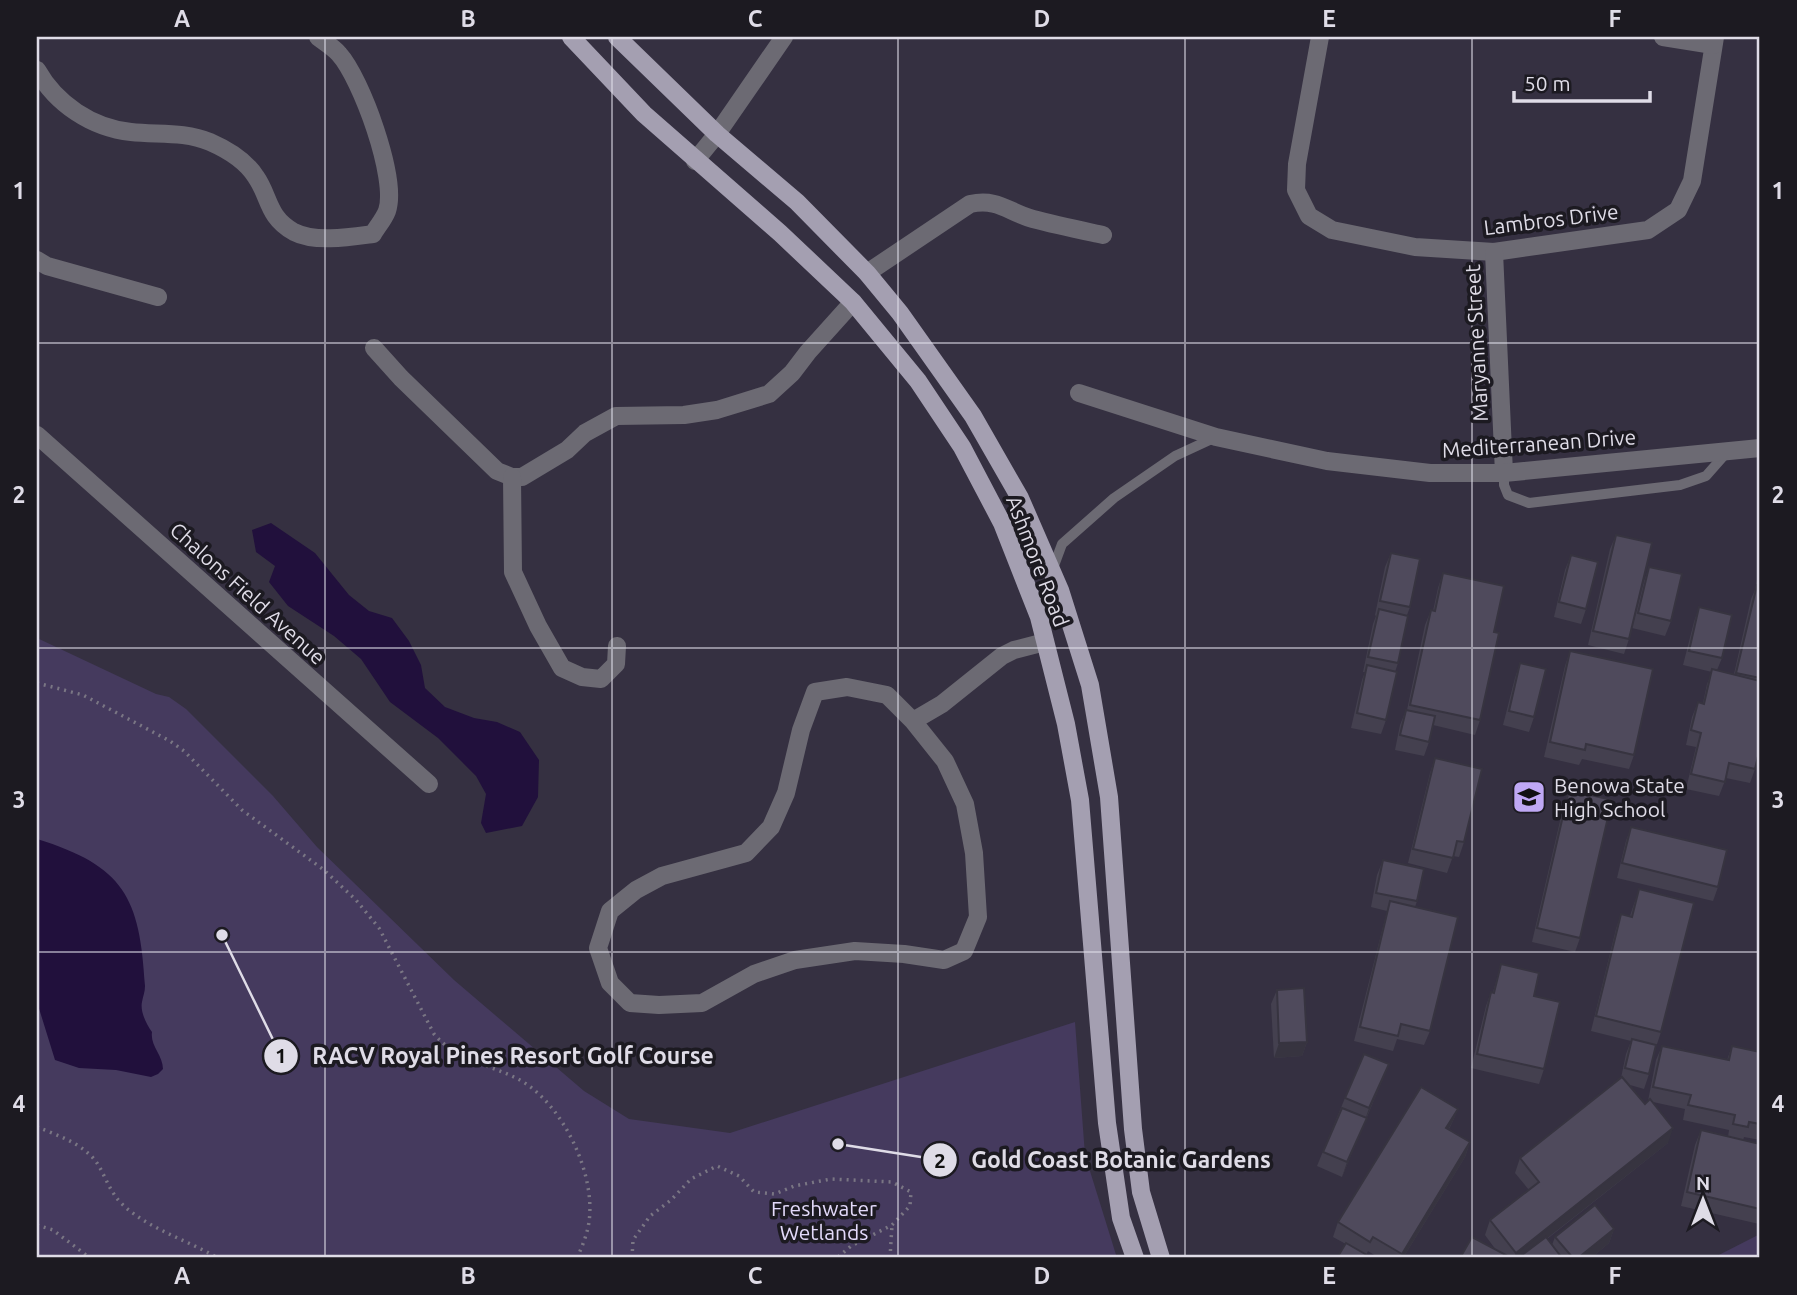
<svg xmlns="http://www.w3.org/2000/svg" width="1797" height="1295" viewBox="0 0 1797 1295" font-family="Ubuntu,sans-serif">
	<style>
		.green { fill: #453a5e }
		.water { fill: #21103c }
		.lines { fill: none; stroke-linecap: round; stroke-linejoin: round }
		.path { stroke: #7a7684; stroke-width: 3.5; stroke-dasharray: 2 5; stroke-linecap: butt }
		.service { stroke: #6c6a73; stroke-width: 10 }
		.minor { stroke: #6c6a73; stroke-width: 18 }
		.primary { stroke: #a49fb1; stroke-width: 18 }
		.wall { fill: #44404f }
		.shaded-wall { fill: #373440 }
		.building { fill: #4f4a5c; stroke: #373440; stroke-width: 2 }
		.grid { fill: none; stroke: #dfdce7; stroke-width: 2; stroke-opacity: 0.55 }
		.labels { text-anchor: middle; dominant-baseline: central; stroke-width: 7; stroke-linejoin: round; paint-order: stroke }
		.street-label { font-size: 21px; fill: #dfdce7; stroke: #1c1a21 }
		.poi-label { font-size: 21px; fill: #dfdce7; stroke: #1c1a21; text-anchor: start }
		.park-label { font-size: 21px; fill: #e3dafa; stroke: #1c1a21 }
		.leader { fill: none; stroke: #dfdce7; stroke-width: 2.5 }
		.callout-dot { fill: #dfdce7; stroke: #1c1a21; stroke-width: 2.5 }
		.mark-label { font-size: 21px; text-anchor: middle; font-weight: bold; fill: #111 }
		.callout-label { font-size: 23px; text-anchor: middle; font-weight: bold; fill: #dfdce7; stroke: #1c1a21; stroke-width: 7; stroke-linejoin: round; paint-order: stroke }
		.neatline { fill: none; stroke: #dfdce7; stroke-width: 2.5 }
		.grid-label { font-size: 23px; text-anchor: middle; font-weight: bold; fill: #dfdce7 }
	</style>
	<rect width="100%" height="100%" fill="#353041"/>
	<g class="green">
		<polygon points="37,638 156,694 169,697 186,709 273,796 317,847 454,980 584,1091 629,1119 730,1133 1075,1022 1085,1155 1117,1258 37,1258"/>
		<polygon points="1760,1234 1760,1258 1713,1258"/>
	</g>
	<g class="water">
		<polygon points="271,523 315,553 349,595 369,611 392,618 409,641 421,665 425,688 445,707 474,718 497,722 520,732 539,760 538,797 522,826 486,833 481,823 486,794 476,776 438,738 390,702 361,659 334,636 288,606 269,582 275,566 256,552 252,530"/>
		<path d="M37 839C124 866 140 897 145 986 145 992 143 996 142 1002 140 1011 146 1024 152 1032 150 1046 163 1055 163 1069L158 1074 151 1077 116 1070 79 1068 55 1060 37 1002Z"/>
	</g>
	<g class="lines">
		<g class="path">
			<path d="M37 683 83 695 170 741 184 751 242 810 324 870 356 900 379 928 434 1034C457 1061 489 1064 518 1079 562 1102 596 1173 589 1222 587 1235 582 1247 577 1258"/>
			<path d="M37 1127C57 1135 84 1144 97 1163 106 1177 110 1193 123 1205 149 1229 187 1240 218 1258"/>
			<polyline points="37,1225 53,1230 90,1258"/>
			<polyline points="632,1258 633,1240 650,1216 671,1200 691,1179 717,1166 739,1176 754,1192 775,1194 794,1186 831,1179 892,1182 911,1192 910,1206 892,1225 851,1246 837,1258"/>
			<polyline points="890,1258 892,1225"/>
		</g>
		<g class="service">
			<polyline points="1504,473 1504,485 1508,495 1529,503 1680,485 1706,476 1728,451"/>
			<polyline points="1052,571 1062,544 1114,498 1175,456 1216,437"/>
		</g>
		<g class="minor">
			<polyline points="1320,37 1297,164 1296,190 1309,216 1332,230 1415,247 1494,252 1648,230 1678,210 1692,181 1715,37"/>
			<polyline points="1663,37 1713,45"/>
			<path d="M37 70C56 104 92 128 131 132 157 135 184 131 210 142 226 149 246 161 256 177 270 197 267 217 294 232 315 243 351 237 373 234 377 227 384 219 387 211 398 179 361 78 339 54 333 47 324 42 318 37"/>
			<polyline points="695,161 717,134 784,37"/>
			<polyline points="1494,252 1504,473"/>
			<polyline points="37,260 47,266 158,297"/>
			<path d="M867 273 970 204C998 198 1008 212 1033 219 1056 225 1080 230 1103 235"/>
			<polyline points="374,348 401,378 497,471 512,477 522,477 567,450 585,433 616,416 684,415 717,410 769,394 792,373 808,352 853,302"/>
			<polyline points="1079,393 1216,437 1327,461 1430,473 1504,473 1760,448"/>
			<polyline points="37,435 429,784"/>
			<polyline points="512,477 513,572 538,626 562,668 582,677 601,679 616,664 617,646"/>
			<polyline points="913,721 945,761 965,804 974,853 978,917 964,951 944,960 904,954 855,951 795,960 754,974 702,1003 659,1005 630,1003 610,983 598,948 610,911 636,890 662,876 746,853 771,827 786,793 801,730 815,692 847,687 887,695 913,721 942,704 1002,656 1014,650 1045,642"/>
		</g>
		<g class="primary">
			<polyline points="571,37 644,114 780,233 853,302 918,381 962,447 1002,523 1039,617 1066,724 1080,800 1107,1123 1121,1218 1135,1258"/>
			<polyline points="617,37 717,134 797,202 867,273 900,313 973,416 1020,498 1060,590 1090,685 1109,797 1133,1129 1141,1192 1161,1258"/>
		</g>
	</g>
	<g class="wall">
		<polygon points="1616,535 1629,639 1624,654 1588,645 1610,549"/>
		<polygon points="1391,553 1410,607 1407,615 1398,663 1395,672 1386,720 1381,734 1351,728 1362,680 1365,672 1363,672 1373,624 1376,616 1375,615 1385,567"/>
		<polygon points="1571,555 1586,609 1581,624 1554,617 1565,570"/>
		<polygon points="1760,563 1760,748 1755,769 1750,783 1726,778 1719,796 1686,789 1696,747 1686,745 1692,717 1698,702 1703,703 1707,684 1712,672 1683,665 1694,622 1699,607 1722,658 1717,670 1734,674 1751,599 1755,590"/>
		<polygon points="1649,567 1671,621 1665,636 1632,628 1644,581"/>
		<polygon points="1443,573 1494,632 1480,720 1475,735 1433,725 1429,742 1424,756 1395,750 1400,725 1406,710 1407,710 1425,625 1431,610 1433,611 1438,588"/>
		<polygon points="1570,651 1634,755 1629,769 1582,759 1579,765 1544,757 1565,666"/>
		<polygon points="1520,663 1534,717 1529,732 1503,725 1515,678"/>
		<polygon points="1435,758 1464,842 1459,857 1453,856 1447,873 1408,863 1430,773"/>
		<polygon points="1569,790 1580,938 1575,952 1532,942 1564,804"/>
		<polygon points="1631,827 1718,887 1713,901 1617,878 1626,841"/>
		<polygon points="1383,860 1417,901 1415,907 1430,1031 1424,1045 1397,1039 1393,1051 1354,1041 1387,911 1371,907 1377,875"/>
		<polygon points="1639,889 1661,1032 1656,1047 1649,1074 1644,1089 1630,1085 1645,1104 1648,1101 1656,1060 1662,1046 1727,1060 1732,1046 1760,1052 1760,1140 1744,1137 1743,1140 1760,1144 1760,1220 1759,1224 1681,1206 1695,1145 1701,1130 1728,1137 1729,1130 1683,1120 1685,1109 1653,1102 1668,1143 1547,1239 1552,1245 1555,1237 1614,1229 1609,1243 1591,1258 1460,1258 1496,1250 1485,1235 1490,1220 1529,1190 1515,1173 1520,1158 1621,1078 1626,1054 1631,1041 1591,1031 1616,929 1621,914 1630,916"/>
		<polygon points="1501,964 1534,996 1544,1069 1539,1084 1471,1068 1486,1006 1491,992 1493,992"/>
		<polygon points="1277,990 1307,1042 1302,1056 1274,1058 1271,1004"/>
		<polygon points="1389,1064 1342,1177 1317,1166 1345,1098"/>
		<polygon points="1458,1109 1452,1123 1449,1129 1470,1142 1465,1157 1403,1258 1379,1258 1368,1251 1366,1255 1333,1237 1338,1222"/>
	</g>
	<g class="shaded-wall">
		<polygon points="1307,1042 1302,1056 1274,1058 1279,1043"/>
		<polygon points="1389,1064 1383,1079 1364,1123 1369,1108"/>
		<polygon points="1458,1109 1452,1123 1441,1142 1446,1128"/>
		<polygon points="1367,1118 1361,1132 1342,1177 1347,1162"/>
		<polygon points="1673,1128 1668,1143 1522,1258 1514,1258 1516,1253"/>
		<polygon points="1470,1142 1465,1157 1403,1258 1400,1258"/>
		<polygon points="1614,1229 1609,1243 1591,1258 1578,1258"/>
	</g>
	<g class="building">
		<polygon points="1616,535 1652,543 1629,639 1593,631"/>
		<polygon points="1391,553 1420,559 1410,607 1380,601"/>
		<polygon points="1571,555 1598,562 1586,609 1559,602"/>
		<polygon points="1649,567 1682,574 1671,621 1638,613"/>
		<polygon points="1443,573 1504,586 1494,632 1499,633 1480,720 1410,705 1431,610 1435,611"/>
		<polygon points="1757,585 1760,585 1760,678 1736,673"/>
		<polygon points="1699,607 1732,615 1722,658 1689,651"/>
		<polygon points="1379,609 1408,616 1398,663 1368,657"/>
		<polygon points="1570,651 1653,669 1634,755 1586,744 1585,750 1550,742"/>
		<polygon points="1520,663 1546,669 1534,717 1509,711"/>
		<polygon points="1367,665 1397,672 1386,720 1357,713"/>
		<polygon points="1712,669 1760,681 1760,748 1755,769 1729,763 1725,782 1691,774 1701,733 1691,730 1698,702 1704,704"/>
		<polygon points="1406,710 1435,716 1429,742 1400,735"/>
		<polygon points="1435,758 1482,769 1464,842 1457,841 1453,858 1413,849"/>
		<polygon points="1569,790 1612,800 1580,938 1537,928"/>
		<polygon points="1631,827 1727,850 1718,887 1622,863"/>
		<polygon points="1383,860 1424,869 1417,901 1376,893"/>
		<polygon points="1639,889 1694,903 1661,1032 1596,1016 1621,914 1632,917"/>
		<polygon points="1390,901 1458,917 1430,1031 1401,1024 1398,1036 1360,1027"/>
		<polygon points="1501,964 1539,973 1534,996 1560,1002 1544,1069 1477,1054 1491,992 1494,993"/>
		<polygon points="1304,988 1307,1042 1279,1043 1277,990"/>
		<polygon points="1632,1039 1656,1045 1649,1074 1625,1068"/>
		<polygon points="1662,1046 1729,1060 1732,1046 1760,1052 1760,1124 1749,1122 1748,1127 1733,1124 1735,1115 1688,1105 1691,1095 1653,1087"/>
		<polygon points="1364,1054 1389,1064 1369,1108 1345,1098"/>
		<polygon points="1622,1077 1645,1104 1650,1099 1673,1128 1516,1253 1490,1220 1539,1182 1520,1158"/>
		<polygon points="1421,1087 1458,1109 1446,1128 1470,1142 1402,1254 1373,1237 1370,1242 1338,1222"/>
		<polygon points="1342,1108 1367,1118 1347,1162 1323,1152"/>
		<polygon points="1701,1130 1760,1144 1760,1209 1687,1192"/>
		<polygon points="1595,1205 1614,1229 1578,1258 1573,1258 1555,1237"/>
		<polygon points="1472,1237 1506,1255 1504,1258 1460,1258"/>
		<polygon points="1546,1237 1562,1258 1518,1258"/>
		<polygon points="1346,1243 1372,1258 1337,1258"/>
	</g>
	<path class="grid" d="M325 37V1258M612 37V1258M898 37V1258M1185 37V1258M1472 37V1258M37 343H1760M37 648H1760M37 952H1760"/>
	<defs>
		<symbol id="school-square" viewBox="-11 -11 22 22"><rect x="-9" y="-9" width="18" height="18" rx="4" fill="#bfa8f4" stroke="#1c1a21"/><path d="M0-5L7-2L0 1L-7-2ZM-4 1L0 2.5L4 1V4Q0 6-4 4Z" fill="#111"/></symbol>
	</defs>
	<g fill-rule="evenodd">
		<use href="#school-square" x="1510" y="778" width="38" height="38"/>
	</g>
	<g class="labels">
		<g class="street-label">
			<text transform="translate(1551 219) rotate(-7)">Lambros Drive</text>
			<text transform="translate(1476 343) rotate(-93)">Maryanne Street</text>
			<text transform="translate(1539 443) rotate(-4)">Mediterranean Drive</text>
			<text transform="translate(1038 561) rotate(69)">Ashmore Road</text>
			<text transform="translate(248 593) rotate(42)">Chalons Field Avenue</text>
		</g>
		<g class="poi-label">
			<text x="1554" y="785">Benowa State<tspan x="1554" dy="24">High School</tspan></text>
		</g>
		<g class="park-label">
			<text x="824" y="1208">Freshwater<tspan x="824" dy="24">Wetlands</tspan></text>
		</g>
	</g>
	<path class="leader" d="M222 935L281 1056M838 1144L940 1160"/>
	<g class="callout-dot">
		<circle cx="222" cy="935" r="7"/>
		<circle cx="838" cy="1144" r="7"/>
		<circle cx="281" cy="1056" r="18"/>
		<circle cx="940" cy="1160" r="18"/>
	</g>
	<g class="mark-label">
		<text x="281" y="1063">1</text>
		<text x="940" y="1168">2</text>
	</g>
	<g class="callout-label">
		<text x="513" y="1064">RACV Royal Pines Resort Golf Course</text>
		<text x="1121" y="1168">Gold Coast Botanic Gardens</text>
	</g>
	<rect width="1797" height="1295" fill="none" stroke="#1c1a21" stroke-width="77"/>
	<g transform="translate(1703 1200)" stroke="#1c1a21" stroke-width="5" paint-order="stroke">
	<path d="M0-5L12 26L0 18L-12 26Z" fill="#dfdce7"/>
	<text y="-10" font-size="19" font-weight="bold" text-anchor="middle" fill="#dfdce7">N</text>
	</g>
	<path d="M1514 91v10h136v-10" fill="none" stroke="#dfdce7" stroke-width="3.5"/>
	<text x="1524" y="91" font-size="21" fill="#dfdce7" stroke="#1c1a21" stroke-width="5" paint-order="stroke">50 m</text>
	<rect x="38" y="38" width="1720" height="1218" class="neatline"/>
	<g class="grid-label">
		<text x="182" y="27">A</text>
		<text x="468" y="27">B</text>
		<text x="755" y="27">C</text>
		<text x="1042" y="27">D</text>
		<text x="1329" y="27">E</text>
		<text x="1615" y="27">F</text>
		<text x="19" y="199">1</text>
		<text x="1778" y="199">1</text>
		<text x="19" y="503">2</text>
		<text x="1778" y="503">2</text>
		<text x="19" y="808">3</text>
		<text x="1778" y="808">3</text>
		<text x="19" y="1112">4</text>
		<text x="1778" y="1112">4</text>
		<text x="182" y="1284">A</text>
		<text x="468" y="1284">B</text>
		<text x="755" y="1284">C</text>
		<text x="1042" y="1284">D</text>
		<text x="1329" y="1284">E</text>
		<text x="1615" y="1284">F</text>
	</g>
</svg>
